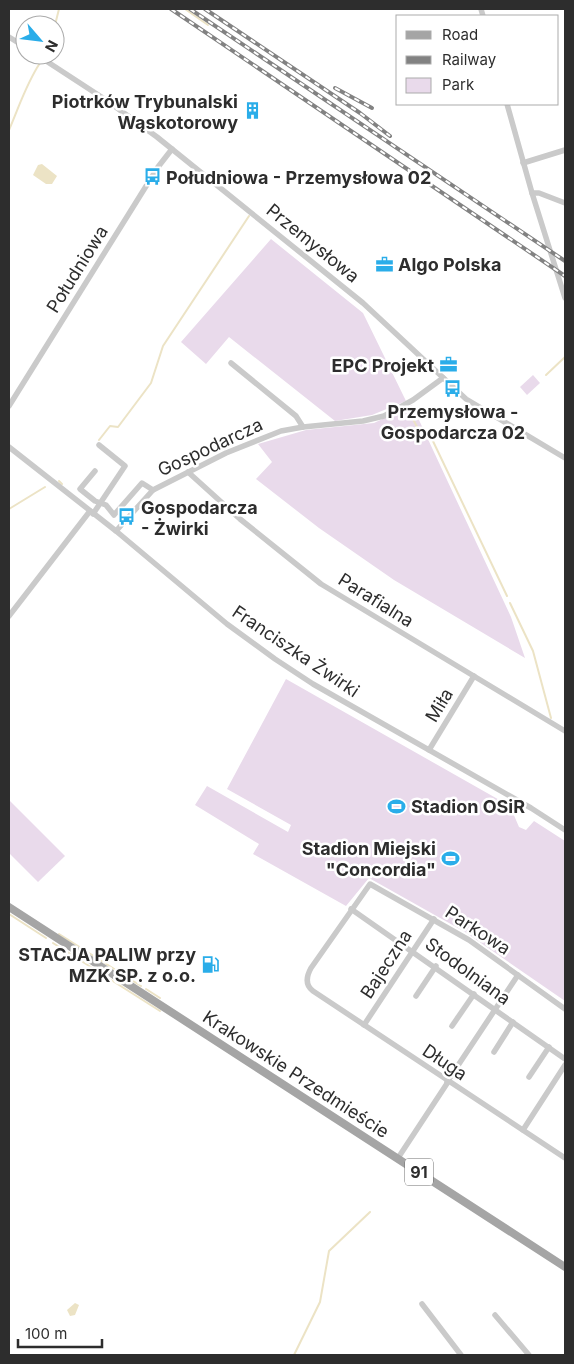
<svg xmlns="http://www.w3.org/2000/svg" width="574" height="1364" viewBox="0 0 574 1364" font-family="Inter,sans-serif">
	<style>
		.green { fill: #e9daeb }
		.water { fill: #ece3c5 }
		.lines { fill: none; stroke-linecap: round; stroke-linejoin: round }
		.stream { stroke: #ece3c5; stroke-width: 2 }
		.minor { stroke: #cacaca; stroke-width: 5.5 }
		.major { stroke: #a5a5a5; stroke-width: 8 }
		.rail-casing { stroke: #828282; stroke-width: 4 }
		.rail { stroke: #fff; stroke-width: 2; stroke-dasharray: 5.5; stroke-linecap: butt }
		.labels { text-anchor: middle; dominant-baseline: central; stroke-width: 5; stroke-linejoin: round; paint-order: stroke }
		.shield { fill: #fff; stroke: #6c6c6c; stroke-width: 1 }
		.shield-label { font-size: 16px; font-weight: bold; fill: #2d2d2d }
		.poi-label { font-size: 18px; font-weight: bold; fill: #2d2d2d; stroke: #fff; text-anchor: end }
		.street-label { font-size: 18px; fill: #2d2d2d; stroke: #fff }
	</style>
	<rect width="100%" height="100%" fill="#fff"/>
	<g class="green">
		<polygon points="271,239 363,313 406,401 372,415 335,421 229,337 206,364 181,342"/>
		<polygon points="533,375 540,383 527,395 520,387"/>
		<polygon points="412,405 511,617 525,658 394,580 319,528 256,479 272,462 258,444 306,430 374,423"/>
		<polygon points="286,679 510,806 519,827 526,830 534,821 565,841 565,1001 465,932 369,878 346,906 253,854 259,844 195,805 207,786 288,832 291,825 227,789"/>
		<polygon points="9,800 65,856 38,882 9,853"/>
	</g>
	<g class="water">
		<polygon points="42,164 57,176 52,184 46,184 33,175 38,165"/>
		<polygon points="75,1303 79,1305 75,1315 70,1316 67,1310"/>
	</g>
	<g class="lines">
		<g class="stream">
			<polyline points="185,9 208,25"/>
			<polyline points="55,25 59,9"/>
			<polyline points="45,56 46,55"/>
			<path d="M9 130C19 107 26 84 40 63"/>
			<polyline points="546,375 565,357"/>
			<polyline points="409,411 423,439 428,438"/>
			<polyline points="431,437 507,596"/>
			<polyline points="99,440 110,426 118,427 151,383 163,346 249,216"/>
			<polyline points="59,481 62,484"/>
			<polyline points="9,509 45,487"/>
			<polyline points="510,603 533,651 551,718"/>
			<polyline points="9,914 46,938"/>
			<polyline points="59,934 141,986"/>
			<polyline points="53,943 160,1011"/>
			<polyline points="146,989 160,998"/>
			<polyline points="294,1355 320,1302 329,1251 370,1212"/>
		</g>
		<g class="minor">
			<polyline points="481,9 483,16"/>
			<polyline points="9,37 25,47"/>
			<polyline points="37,55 106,100 157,137 363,303 466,399 565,458"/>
			<polyline points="507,104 532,193 565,298"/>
			<polyline points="523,163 565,150"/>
			<polyline points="532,193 539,193 565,203"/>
			<polyline points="231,363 296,416 303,427"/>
			<polyline points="9,406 158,167 172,149"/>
			<polyline points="9,447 116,531 227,624 275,659 313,684 531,808 565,830"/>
			<polyline points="95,471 80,489 95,501 106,505 114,515 142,483 153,490"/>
			<polyline points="188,472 240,519 321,584 565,731"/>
			<polyline points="93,514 125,466 99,445"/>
			<polyline points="116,531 153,490 226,453 281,431 303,427 363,421 384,416 413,400 443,378"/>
			<polyline points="9,616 90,511"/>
			<polyline points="429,750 474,676"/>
			<polyline points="351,909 565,1059"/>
			<polyline points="416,996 436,966"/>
			<path d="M565 1009 469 940 370 884 311 968C306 977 305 985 313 991L565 1158"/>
			<polyline points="364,1025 434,919"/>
			<polyline points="452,1026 474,994"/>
			<polyline points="494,1052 513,1022"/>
			<polyline points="529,1077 549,1047"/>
			<polyline points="447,1082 518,975"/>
			<polyline points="523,1130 565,1065"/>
			<polyline points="398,1158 448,1082"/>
			<polyline points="422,1304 461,1355"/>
			<polyline points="495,1315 529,1355"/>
		</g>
		<polyline class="major" points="9,907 565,1267"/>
		<defs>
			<g id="rail">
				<polyline points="171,9 565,276"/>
				<polyline points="190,9 565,261"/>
				<polyline points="205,9 360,113 390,136"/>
				<polyline points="335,88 372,108"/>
			</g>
		</defs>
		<use href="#rail" class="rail-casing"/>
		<use href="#rail" class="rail"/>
	</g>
	<defs>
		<symbol id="building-bare" viewBox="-9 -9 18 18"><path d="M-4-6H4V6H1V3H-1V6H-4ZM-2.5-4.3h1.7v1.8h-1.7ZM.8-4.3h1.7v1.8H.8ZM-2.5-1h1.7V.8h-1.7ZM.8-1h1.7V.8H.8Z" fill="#2aade9" stroke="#fff" stroke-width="2.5" paint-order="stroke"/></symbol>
		<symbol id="bus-bare" viewBox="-9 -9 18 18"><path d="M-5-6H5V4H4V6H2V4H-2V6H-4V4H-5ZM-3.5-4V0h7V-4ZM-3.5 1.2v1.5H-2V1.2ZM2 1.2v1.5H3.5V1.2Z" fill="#2aade9" stroke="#fff" stroke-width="2.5" paint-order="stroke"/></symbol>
		<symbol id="office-bare" viewBox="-9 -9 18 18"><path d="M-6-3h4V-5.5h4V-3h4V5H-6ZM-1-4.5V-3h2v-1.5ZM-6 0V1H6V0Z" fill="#2aade9" stroke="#fff" stroke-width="2.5" paint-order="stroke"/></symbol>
		<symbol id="stadium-bare" viewBox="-9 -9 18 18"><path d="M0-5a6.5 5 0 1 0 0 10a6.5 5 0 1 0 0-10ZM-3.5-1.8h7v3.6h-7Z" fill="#2aade9" stroke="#fff" stroke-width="2.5" paint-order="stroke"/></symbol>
		<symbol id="fuel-bare" viewBox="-9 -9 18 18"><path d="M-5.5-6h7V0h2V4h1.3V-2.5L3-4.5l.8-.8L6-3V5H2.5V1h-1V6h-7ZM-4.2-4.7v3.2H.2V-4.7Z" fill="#2aade9" stroke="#fff" stroke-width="2.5" paint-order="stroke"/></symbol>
	</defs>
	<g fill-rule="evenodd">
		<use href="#building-bare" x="240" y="98" width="25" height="25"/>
		<use href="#bus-bare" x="140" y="164" width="25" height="25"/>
		<use href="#office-bare" x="372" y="252" width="25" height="25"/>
		<use href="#office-bare" x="436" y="352" width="25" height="25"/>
		<use href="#bus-bare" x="440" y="376" width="25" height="25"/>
		<use href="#bus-bare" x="114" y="504" width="25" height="25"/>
		<use href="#stadium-bare" x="384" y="794" width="25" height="25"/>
		<use href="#stadium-bare" x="438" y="846" width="25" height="25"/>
		<use href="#fuel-bare" x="198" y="952" width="25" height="25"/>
	</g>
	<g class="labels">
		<rect class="shield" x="405" y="1158.5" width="28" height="27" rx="4"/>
		<g class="shield-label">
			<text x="419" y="1172">91</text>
		</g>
		<g class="poi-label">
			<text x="238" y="101">Piotrków Trybunalski<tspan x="238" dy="21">Wąskotorowy</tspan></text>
			<text x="166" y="177" text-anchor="start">Południowa - Przemysłowa 02</text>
			<text x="398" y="264" text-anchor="start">Algo Polska</text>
			<text x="434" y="365">EPC Projekt</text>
			<text x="453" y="411" text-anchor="middle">Przemysłowa -<tspan x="453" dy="21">Gospodarcza 02</tspan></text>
			<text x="141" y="507" text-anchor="start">Gospodarcza<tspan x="141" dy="21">- Żwirki</tspan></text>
			<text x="411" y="806" text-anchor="start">Stadion OSiR</text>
			<text x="436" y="848">Stadion Miejski<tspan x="436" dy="21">"Concordia"</tspan></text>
			<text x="196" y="954">STACJA PALIW przy<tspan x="196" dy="21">MZK SP. z o.o.</tspan></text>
		</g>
		<g class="street-label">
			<text transform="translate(313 243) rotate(39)">Przemysłowa</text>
			<text transform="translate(77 269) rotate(-58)">Południowa</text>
			<text transform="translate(210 447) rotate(-25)">Gospodarcza</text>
			<text transform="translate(376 600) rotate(32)">Parafialna</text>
			<text transform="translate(296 651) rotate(34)">Franciszka Żwirki</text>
			<text transform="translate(439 705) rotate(-59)">Miła</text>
			<text transform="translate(478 930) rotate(33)">Parkowa</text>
			<text transform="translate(386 964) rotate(-57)">Bajeczna</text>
			<text transform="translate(468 971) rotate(36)">Stodolniana</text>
			<text transform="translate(445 1062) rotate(34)">Długa</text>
			<text transform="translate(296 1074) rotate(33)">Krakowskie Przedmieście</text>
		</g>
	</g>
	<rect width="574" height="1364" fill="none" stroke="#2d2d2d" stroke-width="20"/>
	<rect x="396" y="15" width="162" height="90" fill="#ffffff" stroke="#ababab"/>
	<rect x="406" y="31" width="25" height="8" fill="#a5a5a5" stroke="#ababab"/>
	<text x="442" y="40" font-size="15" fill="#2d2d2d">Road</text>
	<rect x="406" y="56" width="25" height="8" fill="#828282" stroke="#ababab"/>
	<text x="442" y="65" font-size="15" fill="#2d2d2d">Railway</text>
	<rect x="406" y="78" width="25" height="15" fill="#e9daeb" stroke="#ababab"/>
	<text x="442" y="90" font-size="15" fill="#2d2d2d">Park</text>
	<g transform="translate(40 40) rotate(118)"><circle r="24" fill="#ffffff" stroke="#ababab"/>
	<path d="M0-4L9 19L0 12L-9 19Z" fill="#2aade9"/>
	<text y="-8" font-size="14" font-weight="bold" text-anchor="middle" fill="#2d2d2d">N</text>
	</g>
	<path d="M18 1339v8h84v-8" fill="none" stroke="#2d2d2d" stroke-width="2.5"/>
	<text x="25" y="1339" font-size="15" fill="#2d2d2d" stroke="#ffffff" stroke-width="4" paint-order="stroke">100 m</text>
</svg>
